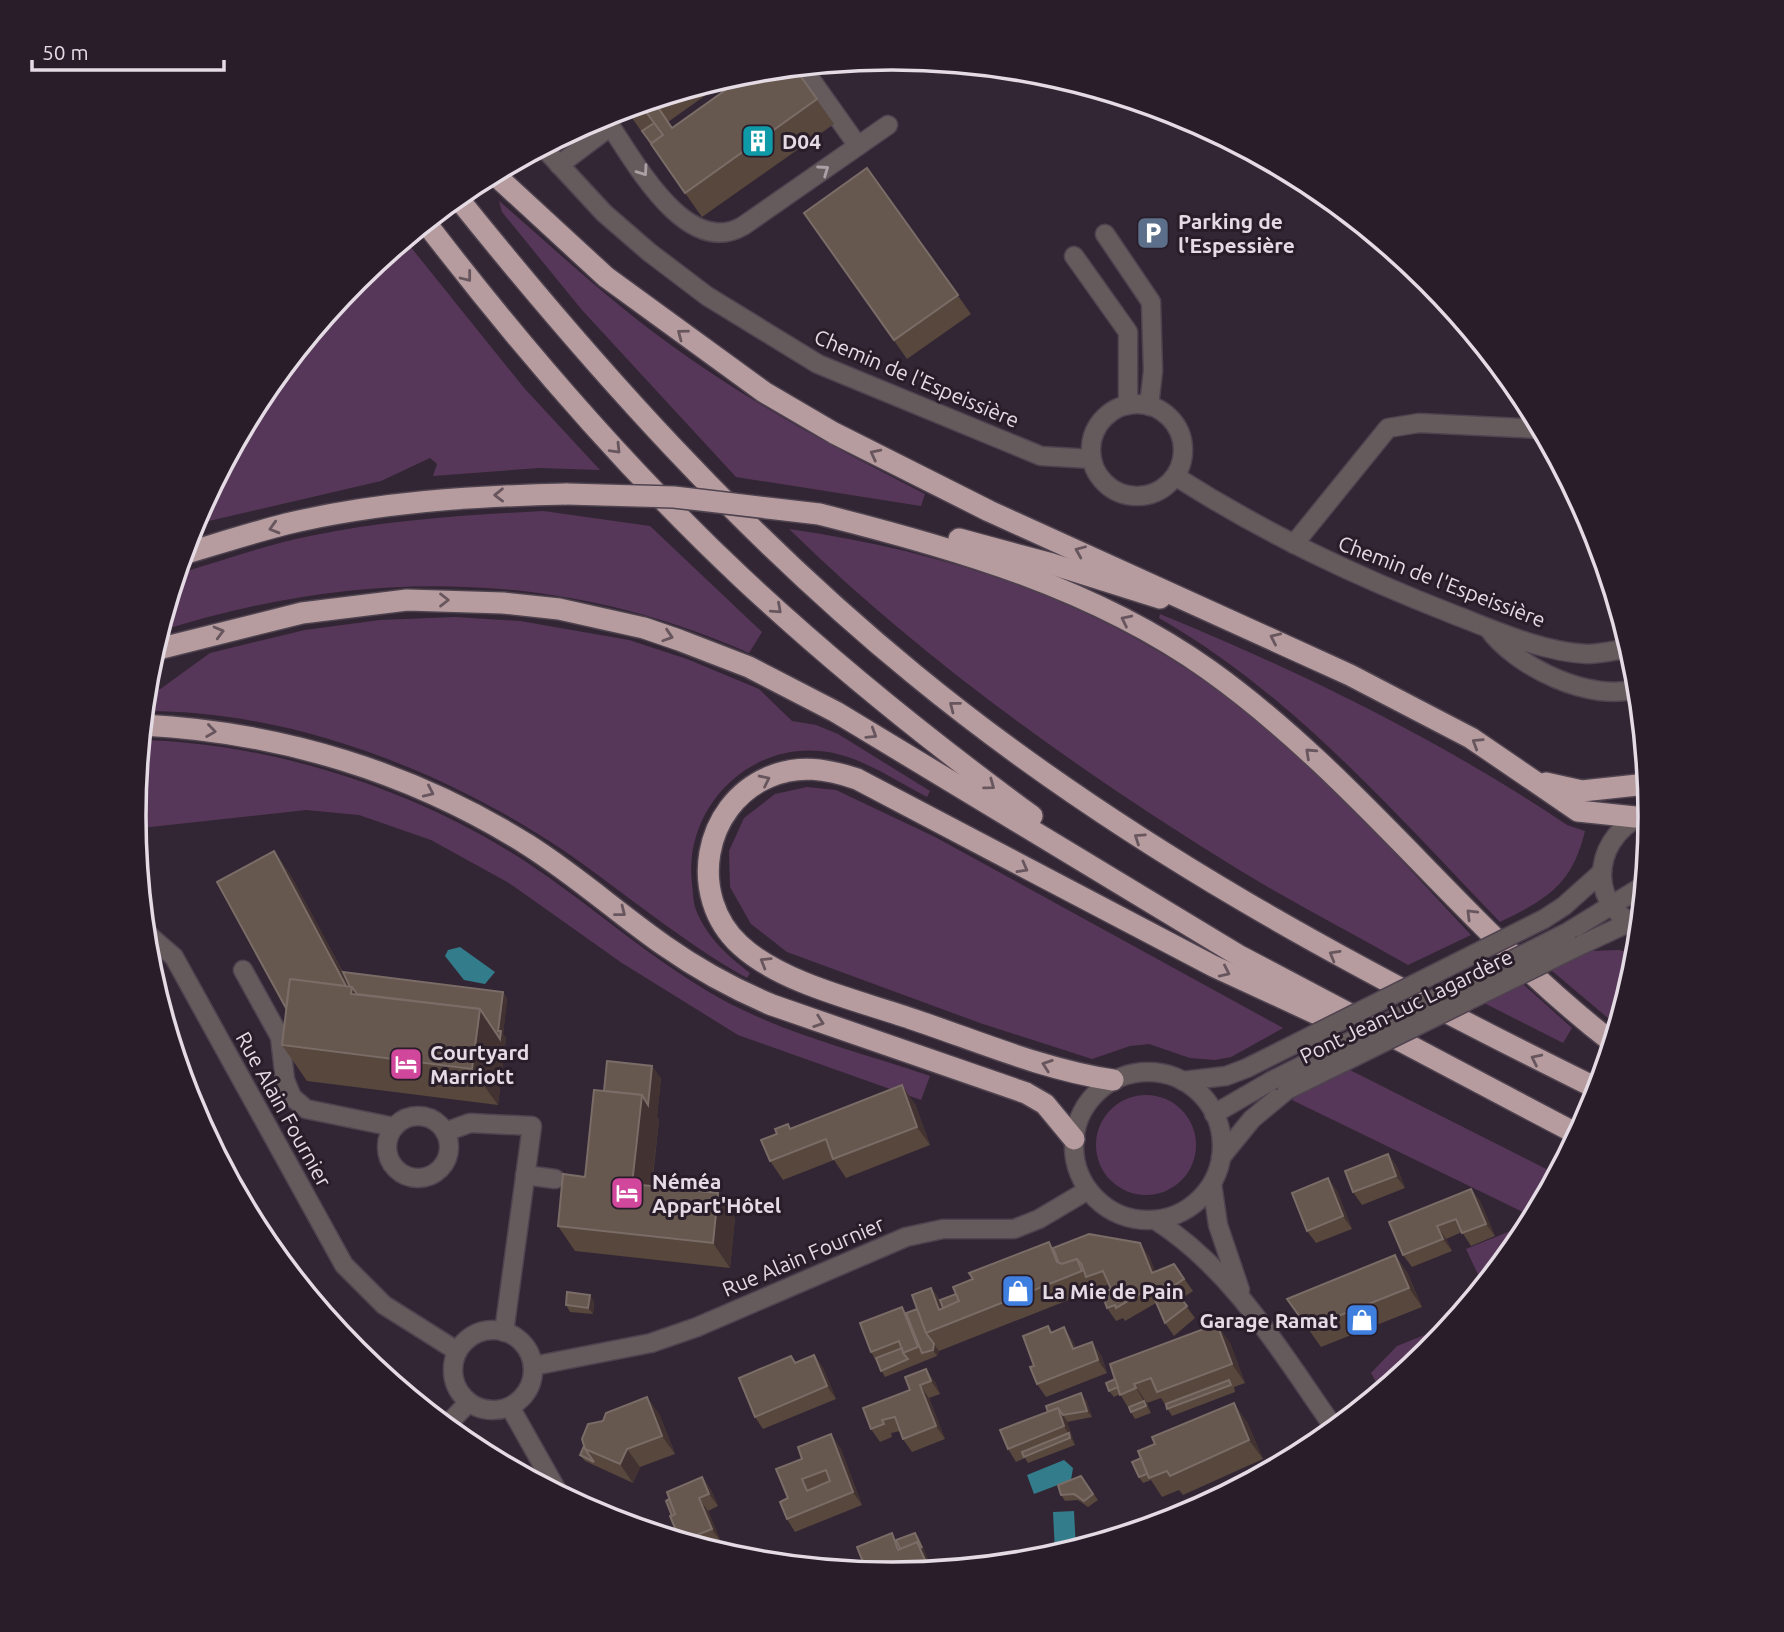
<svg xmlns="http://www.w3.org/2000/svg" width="1784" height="1632" viewBox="0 0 1784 1632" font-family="Ubuntu,sans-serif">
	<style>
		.green { fill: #573759 }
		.water { fill: #337c8c }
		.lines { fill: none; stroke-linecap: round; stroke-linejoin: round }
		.minor-casing { stroke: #4f4350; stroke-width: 21 }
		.highway-casing { stroke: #4f4350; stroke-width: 24 }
		.minor { stroke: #665b5c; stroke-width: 18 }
		.highway { stroke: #b69c9e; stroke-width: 21 }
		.minor-bridge-casing { stroke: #4f4350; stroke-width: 21; stroke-linecap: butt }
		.highway-bridge-casing { stroke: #4f4350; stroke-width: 24; stroke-linecap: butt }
		.minor-bridge { stroke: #665b5c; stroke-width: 18 }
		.highway-bridge { stroke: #b69c9e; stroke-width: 21 }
		.wall { fill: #57473d }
		.shaded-wall { fill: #423332 }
		.building { fill: #66574f; stroke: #7a6c66; stroke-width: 2; fill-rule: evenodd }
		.oneway { stroke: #aba1a7 }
		.oneway2 { stroke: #68565e }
		.labels { text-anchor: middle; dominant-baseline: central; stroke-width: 6; stroke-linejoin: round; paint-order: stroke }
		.poi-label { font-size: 21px; font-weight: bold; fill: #e4dbe4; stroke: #291d2a; text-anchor: start }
		.street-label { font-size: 21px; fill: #e4dbe4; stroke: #291d2a }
		.rim { fill: none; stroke: #e4dbe4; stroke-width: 3.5 }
	</style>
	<rect width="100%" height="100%" fill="#332634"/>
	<g class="green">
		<path d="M499 201C561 255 622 312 689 358 763 410 845 453 925 494L921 506 736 477 582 310 502 212Z"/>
		<polygon points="405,240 525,389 600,470 539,468 433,476 437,464 430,458 381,481 192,525 262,394 356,280"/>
		<path d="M543 511 650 526 762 632 749 653C557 568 358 568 160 631L177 574C221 561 265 545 310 536 387 520 465 515 543 511Z"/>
		<path d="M789 529C943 551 1093 599 1220 692 1314 760 1392 851 1471 935L1408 965C1352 933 1295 904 1241 871 1080 772 924 661 789 529Z"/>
		<path d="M1160 614C1303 673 1439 739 1567 825L1585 831C1572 885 1547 899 1500 922 1394 812 1292 694 1159 618Z"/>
		<path d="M455 617 520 621 629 640 687 659 759 689 792 721 816 725 838 734 930 791 927 797C894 780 858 754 820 751 746 744 683 810 692 884 693 892 693 902 696 910 707 938 728 956 750 973L747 978C681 941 625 893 563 850 444 770 289 710 144 711L148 674 152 672 159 690 210 653 305 630 380 620Z"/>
		<path d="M141 740C275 743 424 792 535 868 603 914 670 976 745 1011 803 1039 869 1055 930 1076L921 1100 738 1035 622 963 509 883 431 840 359 815 306 810 141 828 147 885 141 893 134 816Z"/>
		<polygon points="807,787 836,790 935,837 1283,1028 1231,1057 1215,1060 1190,1058 1149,1044 1130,1046 1092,1059 980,1023 787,952 751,924 730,887 729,851 744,818 775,794"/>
		<polygon points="1619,950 1637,954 1620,1014 1615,1011 1608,1018 1551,970 1590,951"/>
		<polygon points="1523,984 1572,1028 1563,1043 1484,1003"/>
		<polygon points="1348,1069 1556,1174 1533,1217 1292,1100 1297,1094"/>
		<circle cx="1146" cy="1145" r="50"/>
		<polygon points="1530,1223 1522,1238 1483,1285 1466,1249"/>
		<polygon points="1450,1325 1428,1352 1381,1391 1371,1373 1397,1346"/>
	</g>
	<g class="water">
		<polygon points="460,947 495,972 485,984 464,980 445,956 448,950"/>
		<polygon points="1064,1460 1073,1468 1071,1480 1034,1494 1027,1475"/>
		<polygon points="1074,1511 1076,1549 1055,1553 1053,1512"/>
	</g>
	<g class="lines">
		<defs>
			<g id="minor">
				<polyline points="802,67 858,146"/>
				<path d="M603 115C631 154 684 260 743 226L888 125"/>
				<polyline points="543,147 604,213 649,252 707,296 818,364 1041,456 1092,459"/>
				<polyline points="559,165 611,126"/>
				<polyline points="1105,234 1151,302 1153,371 1149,406"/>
				<polyline points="1074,256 1128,332 1128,405"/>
				<circle cx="1137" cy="450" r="46"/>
				<path d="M1175 476C1266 534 1355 576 1455 615 1496 631 1543 652 1587 654 1601 654 1616 650 1630 648"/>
				<polyline points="1294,544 1388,428 1419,423 1541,429"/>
				<path d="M1488 628C1514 666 1592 704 1638 688"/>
				<polyline points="1544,919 1564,906 1602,872"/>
				<path d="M1639 926C1582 903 1595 831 1650 812"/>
				<polyline points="145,932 174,957 344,1265 384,1305 457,1351"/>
				<polyline points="1568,932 1643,886"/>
				<polyline points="1581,945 1630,922"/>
				<polyline points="243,970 280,1037 285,1080 292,1097 306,1109 394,1127"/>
				<circle cx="1148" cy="1146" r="74"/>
				<polyline points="1183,1081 1226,1076 1247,1068"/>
				<polyline points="1214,1114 1271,1081"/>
				<circle cx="418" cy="1147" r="31"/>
				<polyline points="445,1132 470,1123 532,1126 504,1332"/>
				<polyline points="1221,1157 1252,1119 1287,1090"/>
				<polyline points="525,1175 555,1179"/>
				<polyline points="1212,1184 1218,1225 1240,1290"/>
				<path d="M1155 1220C1234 1270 1282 1354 1335 1429"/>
				<circle cx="493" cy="1370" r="40"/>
				<polyline points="533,1366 651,1343 697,1327 906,1237 943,1229 1014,1229 1039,1219 1088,1190"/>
				<polyline points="510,1407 559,1494"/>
				<polyline points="446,1426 469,1402"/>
			</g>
			<g id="highway">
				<polyline points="493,173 606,277 764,392 834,433 989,511 1350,675 1471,738 1578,811 1635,817"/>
				<path d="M457 197C596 370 742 533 914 674 1122 845 1357 970 1598 1089"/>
				<path d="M426 223C522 348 626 469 742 578 834 664 931 742 1032 816"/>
				<path d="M819 514C955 548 1094 588 1209 670 1359 777 1467 930 1612 1042"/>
				<polyline points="959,539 1052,564 1160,598"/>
				<path d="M183 554C217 544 251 533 286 524 378 502 472 496 567 494"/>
				<polyline points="154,650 302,613 407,600 503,603 559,609 644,628 679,640 749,667 836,712 1238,955 1577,1134"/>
				<path d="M143 725C280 732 412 772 528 845 577 876 619 914 665 946 699 970 734 989 772 1005L1026 1093 1045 1104 1074 1139"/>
				<polyline points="1546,783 1582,791 1647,784"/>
				<path d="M1113 1080C1045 1070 980 1042 915 1020 861 1001 782 984 740 945 687 896 703 805 769 777 799 764 827 769 857 779L1213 966 1330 1020"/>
			</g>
		</defs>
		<use href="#minor" class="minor-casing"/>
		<use href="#highway" class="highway-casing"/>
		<use href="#minor" class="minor"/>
		<use href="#highway" class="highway"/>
		<defs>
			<g id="minor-bridge">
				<polyline points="1247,1068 1544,919"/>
				<polyline points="1271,1081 1568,932"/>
				<polyline points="1287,1090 1581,945"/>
			</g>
			<polyline id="highway-bridge" points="567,494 674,497 819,514"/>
		</defs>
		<use href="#minor-bridge" class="minor-bridge-casing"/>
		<use href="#highway-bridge" class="highway-bridge-casing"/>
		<use href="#minor-bridge" class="minor-bridge"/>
		<use href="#highway-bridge" class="highway-bridge"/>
	</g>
	<g class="wall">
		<polygon points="794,67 834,124 702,217 625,108 734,75 668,122 673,128"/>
		<polygon points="867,168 971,314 907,359 804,213"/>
		<polygon points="274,851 291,876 343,972 503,992 507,999 503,1034 506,1038 498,1105 307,1081 282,1045 286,1008"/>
		<polygon points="661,1078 657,1117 659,1120 652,1186 735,1218 730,1268 575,1251 558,1226 585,1177 604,1091"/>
		<polygon points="915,1104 930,1145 846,1178 834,1160 783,1180 770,1161 777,1134 788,1124 791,1129"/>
		<polygon points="1388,1154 1397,1167 1405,1188 1362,1205 1353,1192"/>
		<polygon points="1328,1178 1337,1191 1352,1229 1316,1243 1307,1231"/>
		<polygon points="1471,1189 1480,1201 1495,1236 1471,1246 1462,1232 1446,1239 1452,1251 1412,1267 1403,1255"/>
		<polygon points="1049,1242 1053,1248 1149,1256 1155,1272 1174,1264 1193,1291 1181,1299 1195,1318 1174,1336 1165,1323 1156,1303 1125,1321 1123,1318 1116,1321 1107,1308 1111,1289 1109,1284 939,1351 937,1356 885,1377 871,1352 906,1313 917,1309 931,1288 940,1300 956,1294 973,1279"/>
		<polygon points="1395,1255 1408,1274 1422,1307 1321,1347 1287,1299"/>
		<polygon points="594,1301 593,1314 570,1312 566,1305"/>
		<polygon points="1052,1332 1072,1340 1076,1348 1101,1355 1107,1373 1046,1397 1037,1384 1034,1366"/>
		<polygon points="1230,1343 1245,1383 1234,1387 1235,1392 1172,1416 1161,1398 1147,1403 1151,1413 1135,1419 1120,1394 1114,1397 1109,1391"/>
		<polygon points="814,1355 823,1368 836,1399 763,1429 755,1417 791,1356 796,1362"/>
		<polygon points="905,1377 935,1382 940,1394 929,1398 945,1439 912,1452 903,1439 900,1431 891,1433 892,1437 880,1442 871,1429 910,1390"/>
		<polygon points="647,1397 660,1416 675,1454 640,1467 633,1483 585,1461 580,1455 603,1421"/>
		<polygon points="1086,1400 1092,1417 1067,1422 1075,1445 1028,1463 1025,1458 1016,1462 1008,1449"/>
		<polygon points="1247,1422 1263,1459 1183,1495 1179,1490 1162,1497 1151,1480 1143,1483 1139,1477"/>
		<polygon points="840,1447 862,1505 795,1532 787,1519 788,1498 776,1469"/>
		<polygon points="1081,1476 1098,1500 1088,1507 1078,1500 1065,1501 1061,1495"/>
		<polygon points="702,1477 711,1490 718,1506 708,1511 721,1542 705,1548 680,1540 672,1516"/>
	</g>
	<g class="shaded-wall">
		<polygon points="274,851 291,876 352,989 352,987 377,1023 352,997"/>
		<polygon points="503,992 507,999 503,1034 506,1038 498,1105 472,1069 480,1009 498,1031"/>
		<polygon points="652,1066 661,1078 657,1117 659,1120 649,1208 632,1184 642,1095"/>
		<polygon points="902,1085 915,1104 930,1145 917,1127"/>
		<polygon points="1388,1154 1397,1167 1405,1188 1396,1176"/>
		<polygon points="1328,1178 1337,1191 1352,1229 1343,1216"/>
		<polygon points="1471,1189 1480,1201 1495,1236 1486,1224"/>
		<polygon points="718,1193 735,1218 730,1268 713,1243"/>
		<polygon points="1437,1226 1446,1239 1452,1251 1443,1239"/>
		<polygon points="1140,1243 1149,1256 1161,1286 1152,1273"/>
		<polygon points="1395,1255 1408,1274 1422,1307 1409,1288"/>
		<polygon points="931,1288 945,1307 939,1310"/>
		<polygon points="590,1295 594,1301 593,1314 588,1308"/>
		<polygon points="902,1307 911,1319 922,1353 918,1347"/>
		<polygon points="1217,1324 1230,1343 1245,1383 1232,1364"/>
		<polygon points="1064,1327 1072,1340 1082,1361 1073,1349"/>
		<polygon points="1092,1342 1101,1355 1107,1373 1098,1360"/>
		<polygon points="934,1344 939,1351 937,1356 933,1350"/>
		<polygon points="814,1355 823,1368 836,1399 827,1386"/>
		<polygon points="926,1369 935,1382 940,1394 931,1381"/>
		<polygon points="1134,1384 1147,1403 1151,1413 1136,1388"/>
		<polygon points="920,1385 929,1398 945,1439 936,1426"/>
		<polygon points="1081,1393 1086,1400 1092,1417 1087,1411"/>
		<polygon points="647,1397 660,1416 675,1454 662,1436"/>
		<polygon points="1234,1403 1247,1422 1263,1459 1249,1440"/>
		<polygon points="1058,1408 1067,1421 1075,1445 1064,1426"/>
		<polygon points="831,1434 840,1447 862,1505 853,1492"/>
		<polygon points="627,1449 640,1467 633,1483 620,1464"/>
		<polygon points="702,1477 711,1490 718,1506 709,1494"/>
		<polygon points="699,1498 708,1511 721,1542 712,1529"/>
		<polygon points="915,1533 920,1540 933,1570 930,1571 917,1542"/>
	</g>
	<g class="building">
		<polygon points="794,67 817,99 685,193 651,144 663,135 641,105 629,113 625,108 653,100 672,128 748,74 747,72"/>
		<polygon points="654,123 663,135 651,143 642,131"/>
		<polygon points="867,168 958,295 894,340 804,213"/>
		<polygon points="274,851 346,986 290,979 286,1008 217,882"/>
		<polygon points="343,972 503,992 498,1031 501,1031 500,1039 480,1009 357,994 352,987 350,987"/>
		<polygon points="290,979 352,987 351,994 480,1009 472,1069 282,1045"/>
		<polygon points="607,1061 652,1066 648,1105 642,1095 604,1091"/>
		<polygon points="902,1085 917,1127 833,1159 826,1139 770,1161 761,1140 777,1134 775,1129 788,1124 790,1129"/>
		<polygon points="594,1090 642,1095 632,1184 718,1193 713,1243 558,1226 563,1174 585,1177"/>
		<polygon points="1388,1154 1396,1176 1353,1192 1345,1171"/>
		<polygon points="1328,1178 1343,1216 1307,1231 1292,1193"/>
		<polygon points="1471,1189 1486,1224 1462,1233 1456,1219 1437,1226 1443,1239 1403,1255 1389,1222"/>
		<polygon points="1089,1234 1140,1243 1152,1273 1174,1264 1184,1279 1172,1287 1187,1306 1165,1323 1150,1288 1116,1308 1115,1305 1107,1308 1102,1293 1111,1289 1103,1271 1086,1277 1082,1265 1077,1259 1062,1264 1059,1263 1053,1248"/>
		<polygon points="1049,1242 1057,1262 1062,1264 1077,1259 1082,1271 926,1333 912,1295 931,1288 939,1310 959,1301 953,1287 973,1279 969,1273"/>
		<polygon points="1395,1255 1409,1288 1308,1328 1287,1299"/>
		<polygon points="567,1292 590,1295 588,1308 566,1305"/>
		<polygon points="956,1294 959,1301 943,1308 940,1300"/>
		<polygon points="902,1307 918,1347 903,1353 899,1341 871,1352 860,1323"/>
		<polygon points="917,1309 926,1333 934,1344 933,1350 922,1353 906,1313"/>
		<polygon points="1217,1324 1232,1364 1157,1392 1151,1378 1134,1384 1136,1388 1120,1395 1110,1364"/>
		<polygon points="1048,1326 1051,1333 1064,1327 1073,1349 1092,1342 1098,1360 1037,1384 1030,1367 1034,1366 1023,1336"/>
		<polygon points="902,1348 903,1353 908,1359 881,1371 876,1358"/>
		<polygon points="814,1355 827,1386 755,1417 739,1378 791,1356 795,1363"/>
		<polygon points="926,1369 931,1381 920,1385 936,1426 903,1439 895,1417 882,1420 884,1424 871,1429 863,1408 910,1390 905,1377"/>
		<polygon points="1115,1379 1118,1387 1109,1391 1106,1383"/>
		<polygon points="1229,1380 1231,1385 1167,1409 1166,1404"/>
		<polygon points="1081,1393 1087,1411 1063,1415 1058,1408 1048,1412 1046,1406"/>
		<polygon points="647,1397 662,1436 627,1449 620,1464 585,1449 582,1439 588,1424 603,1421 606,1413"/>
		<polygon points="1144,1401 1146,1406 1131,1412 1129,1407"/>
		<polygon points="1234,1403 1249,1440 1170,1476 1167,1471 1149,1478 1138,1451 1155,1444 1152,1437"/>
		<polygon points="1058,1408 1064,1426 1008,1449 1000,1430"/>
		<polygon points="1069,1433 1070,1438 1024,1457 1022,1452"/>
		<path d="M831 1434 853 1492 787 1519 780 1502 788 1498 776 1469 802 1459 798 1447ZM826 1470 830 1481 807 1491 802 1479Z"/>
		<polygon points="584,1446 585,1449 594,1462 580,1455"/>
		<polygon points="1141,1458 1147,1474 1139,1477 1132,1462"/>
		<polygon points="1081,1476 1093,1494 1084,1501 1074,1494 1061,1495 1058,1485"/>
		<polygon points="702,1477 709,1494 699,1498 712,1529 682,1541 680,1540 670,1516 675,1514 667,1492"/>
		<polygon points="669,1499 675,1514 672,1516 666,1501"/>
		<polygon points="892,1533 898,1550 917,1542 930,1571 905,1573 904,1571 898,1574 892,1574 867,1572 857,1547"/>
		<polygon points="915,1533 922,1548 917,1542 900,1549 896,1540"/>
	</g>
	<defs><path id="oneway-chevron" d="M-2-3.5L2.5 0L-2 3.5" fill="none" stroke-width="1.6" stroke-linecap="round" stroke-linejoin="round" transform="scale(1.75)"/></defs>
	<g class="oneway">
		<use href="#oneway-chevron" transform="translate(824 170) rotate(-35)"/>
		<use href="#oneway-chevron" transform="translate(643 171) rotate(55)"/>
	</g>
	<g class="oneway2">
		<use href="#oneway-chevron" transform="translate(467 277) rotate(52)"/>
		<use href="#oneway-chevron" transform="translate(682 334) rotate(-143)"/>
		<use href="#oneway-chevron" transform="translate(616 449) rotate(46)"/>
		<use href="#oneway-chevron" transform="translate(875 454) rotate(-153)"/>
		<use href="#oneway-chevron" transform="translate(499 495) rotate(179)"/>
		<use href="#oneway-chevron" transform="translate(274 528) rotate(164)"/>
		<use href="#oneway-chevron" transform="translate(1080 551) rotate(-157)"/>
		<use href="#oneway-chevron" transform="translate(444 600)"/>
		<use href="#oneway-chevron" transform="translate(777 609) rotate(42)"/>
		<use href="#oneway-chevron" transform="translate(1126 620) rotate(-154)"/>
		<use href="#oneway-chevron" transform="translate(219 632) rotate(-15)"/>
		<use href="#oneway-chevron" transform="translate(668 636) rotate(18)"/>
		<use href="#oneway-chevron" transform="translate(1275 638) rotate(-155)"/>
		<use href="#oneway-chevron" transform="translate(954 706) rotate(-142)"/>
		<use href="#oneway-chevron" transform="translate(211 731) rotate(8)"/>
		<use href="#oneway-chevron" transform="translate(872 734) rotate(32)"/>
		<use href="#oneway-chevron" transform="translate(1477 743) rotate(-148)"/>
		<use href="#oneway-chevron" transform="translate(1310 753) rotate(-137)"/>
		<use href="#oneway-chevron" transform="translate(765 780) rotate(-26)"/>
		<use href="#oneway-chevron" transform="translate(990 785) rotate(36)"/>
		<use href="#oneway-chevron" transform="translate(429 792) rotate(25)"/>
		<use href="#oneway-chevron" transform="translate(1139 838) rotate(-146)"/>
		<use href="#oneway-chevron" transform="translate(1023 868) rotate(29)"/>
		<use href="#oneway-chevron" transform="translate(621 912) rotate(38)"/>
		<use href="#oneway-chevron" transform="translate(1471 914) rotate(-135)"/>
		<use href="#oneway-chevron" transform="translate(1334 955) rotate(-150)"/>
		<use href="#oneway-chevron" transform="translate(765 962) rotate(-149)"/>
		<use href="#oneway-chevron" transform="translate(1225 972) rotate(25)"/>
		<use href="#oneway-chevron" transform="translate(819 1022) rotate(19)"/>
		<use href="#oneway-chevron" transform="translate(1536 1059) rotate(-154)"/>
		<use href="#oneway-chevron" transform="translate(1047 1065) rotate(-161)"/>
	</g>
	<defs>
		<symbol id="building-square" viewBox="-11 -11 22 22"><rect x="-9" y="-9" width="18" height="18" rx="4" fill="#0f9aa8" stroke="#291d2a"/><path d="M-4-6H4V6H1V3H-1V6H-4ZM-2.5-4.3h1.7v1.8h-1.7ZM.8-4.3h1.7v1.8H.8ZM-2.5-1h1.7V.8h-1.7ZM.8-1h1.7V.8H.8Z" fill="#fff"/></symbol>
		<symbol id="parking-square" viewBox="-11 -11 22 22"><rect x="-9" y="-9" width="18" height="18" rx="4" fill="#5c6f8a" stroke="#291d2a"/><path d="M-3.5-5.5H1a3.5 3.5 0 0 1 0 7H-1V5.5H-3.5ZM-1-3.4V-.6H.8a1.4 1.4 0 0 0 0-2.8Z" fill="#fff"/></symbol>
		<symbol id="hotel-square" viewBox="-11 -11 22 22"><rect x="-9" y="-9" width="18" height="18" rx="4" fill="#d1479c" stroke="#291d2a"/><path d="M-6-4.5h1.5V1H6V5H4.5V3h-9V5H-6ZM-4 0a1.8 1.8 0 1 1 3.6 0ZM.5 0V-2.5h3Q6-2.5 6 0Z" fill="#fff"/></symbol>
		<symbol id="shop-square" viewBox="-11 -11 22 22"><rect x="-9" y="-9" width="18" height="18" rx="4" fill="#3f7fe0" stroke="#291d2a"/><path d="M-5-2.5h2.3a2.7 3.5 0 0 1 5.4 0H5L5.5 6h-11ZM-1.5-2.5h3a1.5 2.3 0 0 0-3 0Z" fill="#fff"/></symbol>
	</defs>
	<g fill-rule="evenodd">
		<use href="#building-square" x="739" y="122" width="38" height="38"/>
		<use href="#parking-square" x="1134" y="214" width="38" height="38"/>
		<use href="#hotel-square" x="387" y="1045" width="38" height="38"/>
		<use href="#hotel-square" x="608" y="1174" width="38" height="38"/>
		<use href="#shop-square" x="999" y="1272" width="38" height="38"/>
		<use href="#shop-square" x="1343" y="1301" width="38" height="38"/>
	</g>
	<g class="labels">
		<g class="poi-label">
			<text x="782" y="141">D04</text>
			<text x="1178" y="221">Parking de<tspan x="1178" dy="24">l'Espessière</tspan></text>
			<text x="430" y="1052">Courtyard<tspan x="430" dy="24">Marriott</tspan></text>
			<text x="652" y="1181">Néméa<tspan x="652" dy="24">Appart'Hôtel</tspan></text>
			<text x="1042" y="1291">La Mie de Pain</text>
			<text x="1338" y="1320" text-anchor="end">Garage Ramat</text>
		</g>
		<g class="street-label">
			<text transform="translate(917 378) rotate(23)">Chemin de l'Espeissière</text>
			<text transform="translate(1442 581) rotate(21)">Chemin de l'Espeissière</text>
			<text transform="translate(1406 1006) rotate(-26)">Pont Jean-Luc Lagardère</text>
			<text transform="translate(284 1109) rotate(61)">Rue Alain Fournier</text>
			<text transform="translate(803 1256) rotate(-23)">Rue Alain Fournier</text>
		</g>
	</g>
	<path d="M0 0H1784V1632H0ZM146 816a746 746 0 1 1 1492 0a746 746 0 1 1-1492 0Z" fill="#291d2a" fill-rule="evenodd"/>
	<path class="rim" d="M146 816a746 746 0 1 1 1492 0a746 746 0 1 1-1492 0Z"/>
	<path d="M32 60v10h192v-10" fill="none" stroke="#e4dbe4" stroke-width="3.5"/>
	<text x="42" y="60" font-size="21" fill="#e4dbe4" stroke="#291d2a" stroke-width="5" paint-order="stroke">50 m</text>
</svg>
